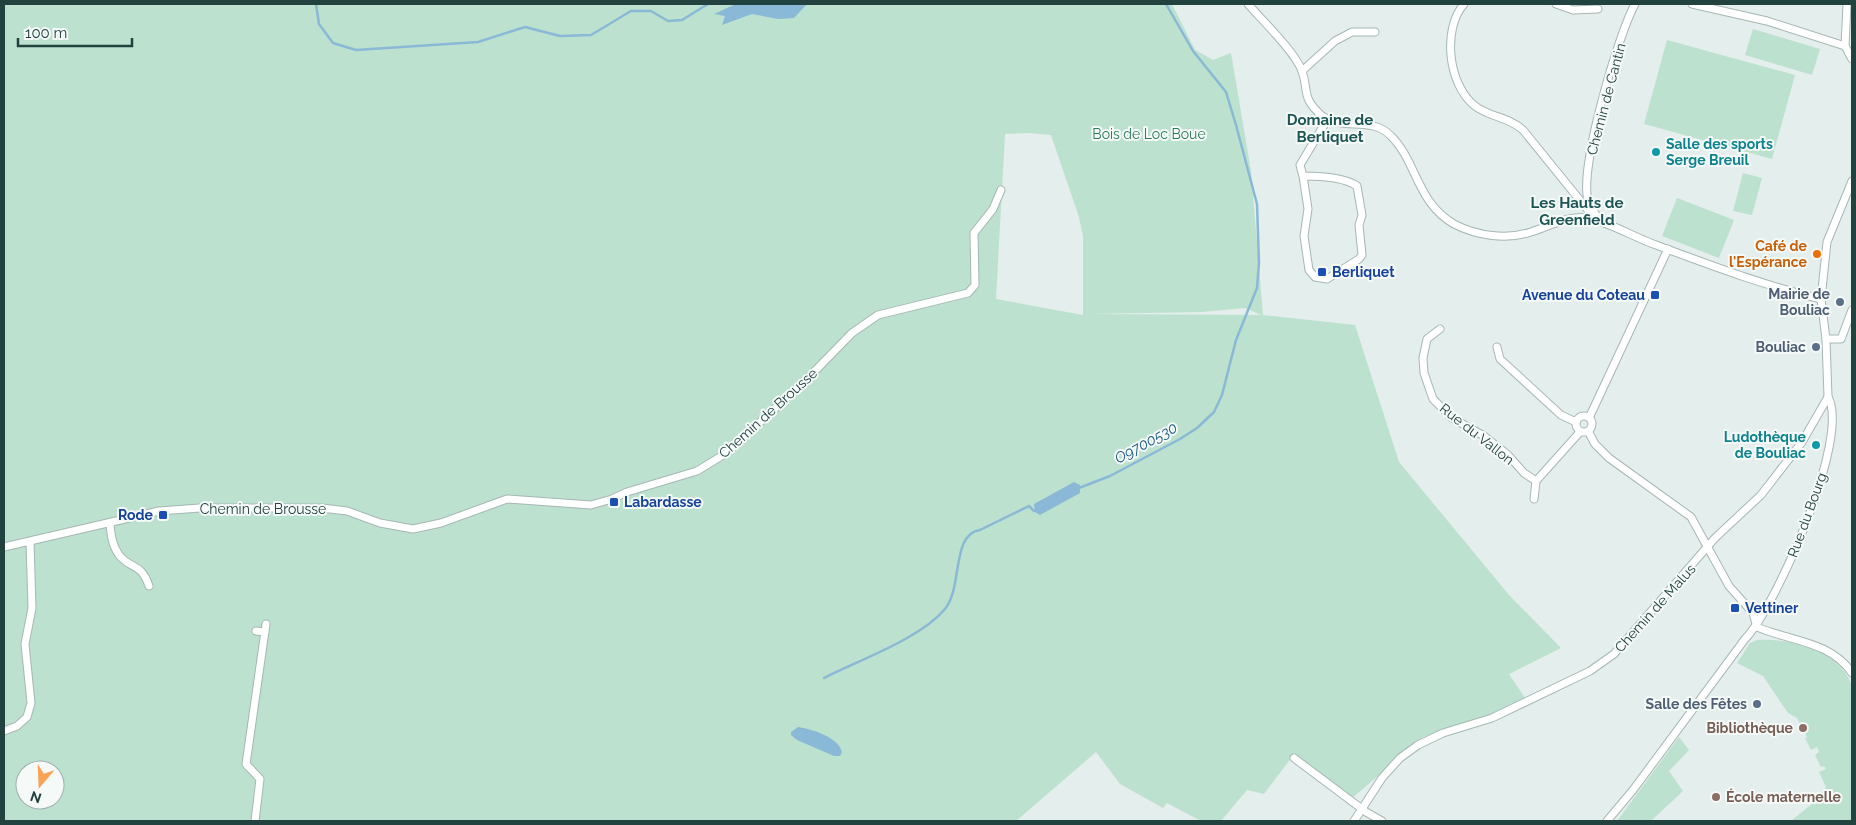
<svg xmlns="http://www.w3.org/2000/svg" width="1856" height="825" viewBox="0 0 1856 825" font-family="Raleway,sans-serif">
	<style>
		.green { fill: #bce1ce; fill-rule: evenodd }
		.water { fill: #89b9d6 }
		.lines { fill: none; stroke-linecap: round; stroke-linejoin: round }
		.stream { stroke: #89b9d6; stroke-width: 2.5 }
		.street-casing { stroke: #a6b7b5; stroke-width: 9 }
		.street { stroke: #fff; stroke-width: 7 }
		.culture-dot { fill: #0f9aa8; stroke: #f5faf9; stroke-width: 2 }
		.food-dot { fill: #e8710a; stroke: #f5faf9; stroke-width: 2 }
		.transit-dot { fill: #1a4fb4; stroke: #f5faf9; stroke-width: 2 }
		.service-dot { fill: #5c6f8a; stroke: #f5faf9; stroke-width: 2 }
		.education-dot { fill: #8d6e63; stroke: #f5faf9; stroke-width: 2 }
		.labels { text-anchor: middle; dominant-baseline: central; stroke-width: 4; stroke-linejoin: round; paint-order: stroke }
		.street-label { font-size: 14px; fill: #224240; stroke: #f5faf9 }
		.park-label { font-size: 14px; fill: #297b5b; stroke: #f5faf9 }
		.culture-label { font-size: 14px; font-weight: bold; fill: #0d838f; stroke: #f5faf9; text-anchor: start }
		.food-label { font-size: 14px; font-weight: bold; fill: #c56008; stroke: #f5faf9; text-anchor: end }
		.transit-label { font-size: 14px; font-weight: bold; fill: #164399; stroke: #f5faf9; text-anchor: start }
		.service-label { font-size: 14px; font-weight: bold; fill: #4e5e75; stroke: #f5faf9; text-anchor: end }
		.education-label { font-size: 14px; font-weight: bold; fill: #785e54; stroke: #f5faf9; text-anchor: end }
		.neighbourhood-label { font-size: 15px; font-weight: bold; fill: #1c5554; stroke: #f5faf9 }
		.water-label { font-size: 15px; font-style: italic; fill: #175882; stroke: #f5faf9 }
	</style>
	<rect width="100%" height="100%" fill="#e4eeec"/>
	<g class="green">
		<path d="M4 4H1172L1195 50 1213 60 1231 53 1251 171 1263 315 1355 325 1399 462 1509 595 1561 648 1509 674 1525 698 1492 715 1423 737 1350 800 1291 758 1264 794 1247 790 1221 821H1201L1167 803 1163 808 1120 784 1096 752 1016 821H4ZM1029 133 1051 135 1079 217 1083 236V315L996 299 1005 134ZM1245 308 1261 315 1088 314 1202 312ZM25 770H55V800H25Z"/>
		<polygon points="1753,29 1820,49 1812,75 1745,55"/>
		<polygon points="1667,40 1795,75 1772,159 1644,124"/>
		<polygon points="1743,173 1762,178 1752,215 1733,211"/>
		<polygon points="1677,198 1734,220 1719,258 1662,236"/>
		<path d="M1757 640C1791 638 1840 650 1852 686V821H1791L1812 804 1826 787 1819 772 1826 769 1824 766 1821 767 1815 755 1819 752 1817 747 1811 750 1805 738 1807 737 1797 718 1788 713 1763 676 1737 663 1750 643Z"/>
		<polygon points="1679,737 1689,750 1669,771 1683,791 1651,821 1617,821"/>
	</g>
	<g class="water">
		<polygon points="736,4 807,4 794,18 778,19 752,14 722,25 725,16 714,14"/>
		<polygon points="1074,482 1080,485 1080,493 1040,515 1035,512 1034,504"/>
		<path d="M798 727C812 729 838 737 842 752L840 756H834L797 740 791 735V732Z"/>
	</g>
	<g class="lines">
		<g class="stream">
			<polyline points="316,4 319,24 333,43 356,50 478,42 525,27 560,36 591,35 631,11 651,11 668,21 682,20 708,4"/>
			<polyline points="1079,488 1110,476 1180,439 1197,428 1214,412 1222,395 1236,340 1257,288 1259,263 1257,204 1236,125 1226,92 1193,51 1166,4"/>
			<path d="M824 678C859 660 920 639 945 609 963 587 951 534 980 530L1029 506 1034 511 1037 509"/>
		</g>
		<defs>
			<g id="street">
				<path d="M1248 4C1262 20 1295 52 1302 71 1309 91 1301 97 1321 115 1342 132 1371 115 1391 136 1417 162 1417 203 1454 224 1477 236 1507 240 1531 232 1551 226 1567 215 1589 218 1608 222 1636 238 1656 245 1710 265 1765 286 1821 299"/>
				<path d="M1464 4C1442 29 1448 85 1475 106 1489 117 1509 117 1523 130L1596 220"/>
				<polyline points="1556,4 1573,10 1598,9"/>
				<polyline points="1692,4 1767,21 1845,46"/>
				<polyline points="1847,4 1845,46 1852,59"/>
				<polyline points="1302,71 1335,41 1352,32 1375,32"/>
				<path d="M1303 176 1308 209 1304 236 1309 270 1315 277 1327 279 1359 259 1362 255 1359 225 1362 215 1357 186C1344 177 1319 176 1303 176L1300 165 1327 120"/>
				<path d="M1599 220C1596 214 1590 207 1588 200 1579 168 1618 35 1635 4"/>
				<polyline points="1440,329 1427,339 1423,358 1424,373 1433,399 1452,418 1484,436 1508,455 1524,473 1536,481 1580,432"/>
				<polyline points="1826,339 1841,339 1852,310"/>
				<polyline points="1497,347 1500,359 1561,415 1576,422"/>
				<circle cx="1584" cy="424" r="8"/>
				<polyline points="1589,418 1668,249"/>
				<polyline points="1588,431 1595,444 1609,458 1691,517 1729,586 1753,613 1757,627"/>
				<polyline points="1534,499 1536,481"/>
				<path d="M110 524C111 535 112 545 119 555 131 570 141 562 149 586"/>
				<polyline points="4,547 159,511 200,508 322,508 347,511 380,523 413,529 441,523 507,499 591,505 612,499 627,492 697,471 728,452 813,373 852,333 878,315 968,293 975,285 974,233 993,209 1001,190"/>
				<path d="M1757 627C1789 641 1831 641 1852 673"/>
				<polyline points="256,631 265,632"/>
				<polyline points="4,731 17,726 27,717 31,703 25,644 32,608 30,542"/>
				<polyline points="1294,758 1366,812 1382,821"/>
				<polyline points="255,821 260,779 246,764 266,624"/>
				<polyline points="1354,821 1382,778 1400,758 1418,745 1443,733 1492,718 1590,671 1614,654 1715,538 1761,495 1802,442 1828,397"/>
				<path d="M1607 821 1633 790 1745 639C1776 607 1851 437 1828 397L1826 339 1821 299 1827 242 1852 181"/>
			</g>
		</defs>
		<use href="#street" class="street-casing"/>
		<use href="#street" class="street"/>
	</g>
	<g class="culture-dot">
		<circle cx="1656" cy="152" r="5"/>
		<circle cx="1816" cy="445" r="5"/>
	</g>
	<circle class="food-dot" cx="1817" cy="254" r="5"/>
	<g class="transit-dot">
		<rect x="1317" y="267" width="10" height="10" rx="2.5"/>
		<rect x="1650" y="290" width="10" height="10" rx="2.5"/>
		<rect x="609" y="497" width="10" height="10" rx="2.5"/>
		<rect x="158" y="510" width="10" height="10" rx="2.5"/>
		<rect x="1730" y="603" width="10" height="10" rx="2.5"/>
	</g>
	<g class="service-dot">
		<circle cx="1840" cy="302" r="5"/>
		<circle cx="1816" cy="347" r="5"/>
		<circle cx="1757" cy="704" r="5"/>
	</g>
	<g class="education-dot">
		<circle cx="1803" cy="728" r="5"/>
		<circle cx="1716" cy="797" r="5"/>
	</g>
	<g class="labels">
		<g class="street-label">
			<text transform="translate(1606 99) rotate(-75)">Chemin de Cantin</text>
			<text transform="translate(768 413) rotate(-42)">Chemin de Brousse</text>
			<text transform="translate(1477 434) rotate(38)">Rue du Vallon</text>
			<text x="263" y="509">Chemin de Brousse</text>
			<text transform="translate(1807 515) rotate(-70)">Rue du Bourg</text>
			<text transform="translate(1655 608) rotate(-48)">Chemin de Malus</text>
		</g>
		<g class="park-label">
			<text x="1149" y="134">Bois de Loc Boue</text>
		</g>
		<g class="culture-label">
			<text x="1666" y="144">Salle des sports<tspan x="1666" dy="16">Serge Breuil</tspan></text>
			<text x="1806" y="437" text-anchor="end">Ludothèque<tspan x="1806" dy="16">de Bouliac</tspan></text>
		</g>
		<g class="food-label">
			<text x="1807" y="246">Café de<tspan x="1807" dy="16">l'Espérance</tspan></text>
		</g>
		<g class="transit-label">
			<text x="1332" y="272">Berliquet</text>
			<text x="1645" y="295" text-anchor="end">Avenue du Coteau</text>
			<text x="624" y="502">Labardasse</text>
			<text x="153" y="515" text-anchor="end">Rode</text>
			<text x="1745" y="608">Vettiner</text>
		</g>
		<g class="service-label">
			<text x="1830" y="294">Mairie de<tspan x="1830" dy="16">Bouliac</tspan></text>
			<text x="1806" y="347">Bouliac</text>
			<text x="1747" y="704">Salle des Fêtes</text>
		</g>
		<g class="education-label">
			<text x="1793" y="728">Bibliothèque</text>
			<text x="1726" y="797" text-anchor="start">École maternelle</text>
		</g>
		<g class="neighbourhood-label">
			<text x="1330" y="120">Domaine de<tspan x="1330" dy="17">Berliquet</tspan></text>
			<text x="1577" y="203">Les Hauts de<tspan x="1577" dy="17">Greenfield</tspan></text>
		</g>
		<g class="water-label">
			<text transform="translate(1146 443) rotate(-29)">O9700530</text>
		</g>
	</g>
	<rect width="1856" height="825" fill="none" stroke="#224240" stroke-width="10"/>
	<g transform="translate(40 785) rotate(199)"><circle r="24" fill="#f5faf9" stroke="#a1b0af"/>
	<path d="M0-4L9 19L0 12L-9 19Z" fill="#faa356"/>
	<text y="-8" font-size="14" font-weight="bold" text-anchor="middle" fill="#224240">N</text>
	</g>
	<path d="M18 38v8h114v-8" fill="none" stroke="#224240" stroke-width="2.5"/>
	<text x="25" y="38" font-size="15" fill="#224240" stroke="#f5faf9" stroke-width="4" paint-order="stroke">100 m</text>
</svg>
